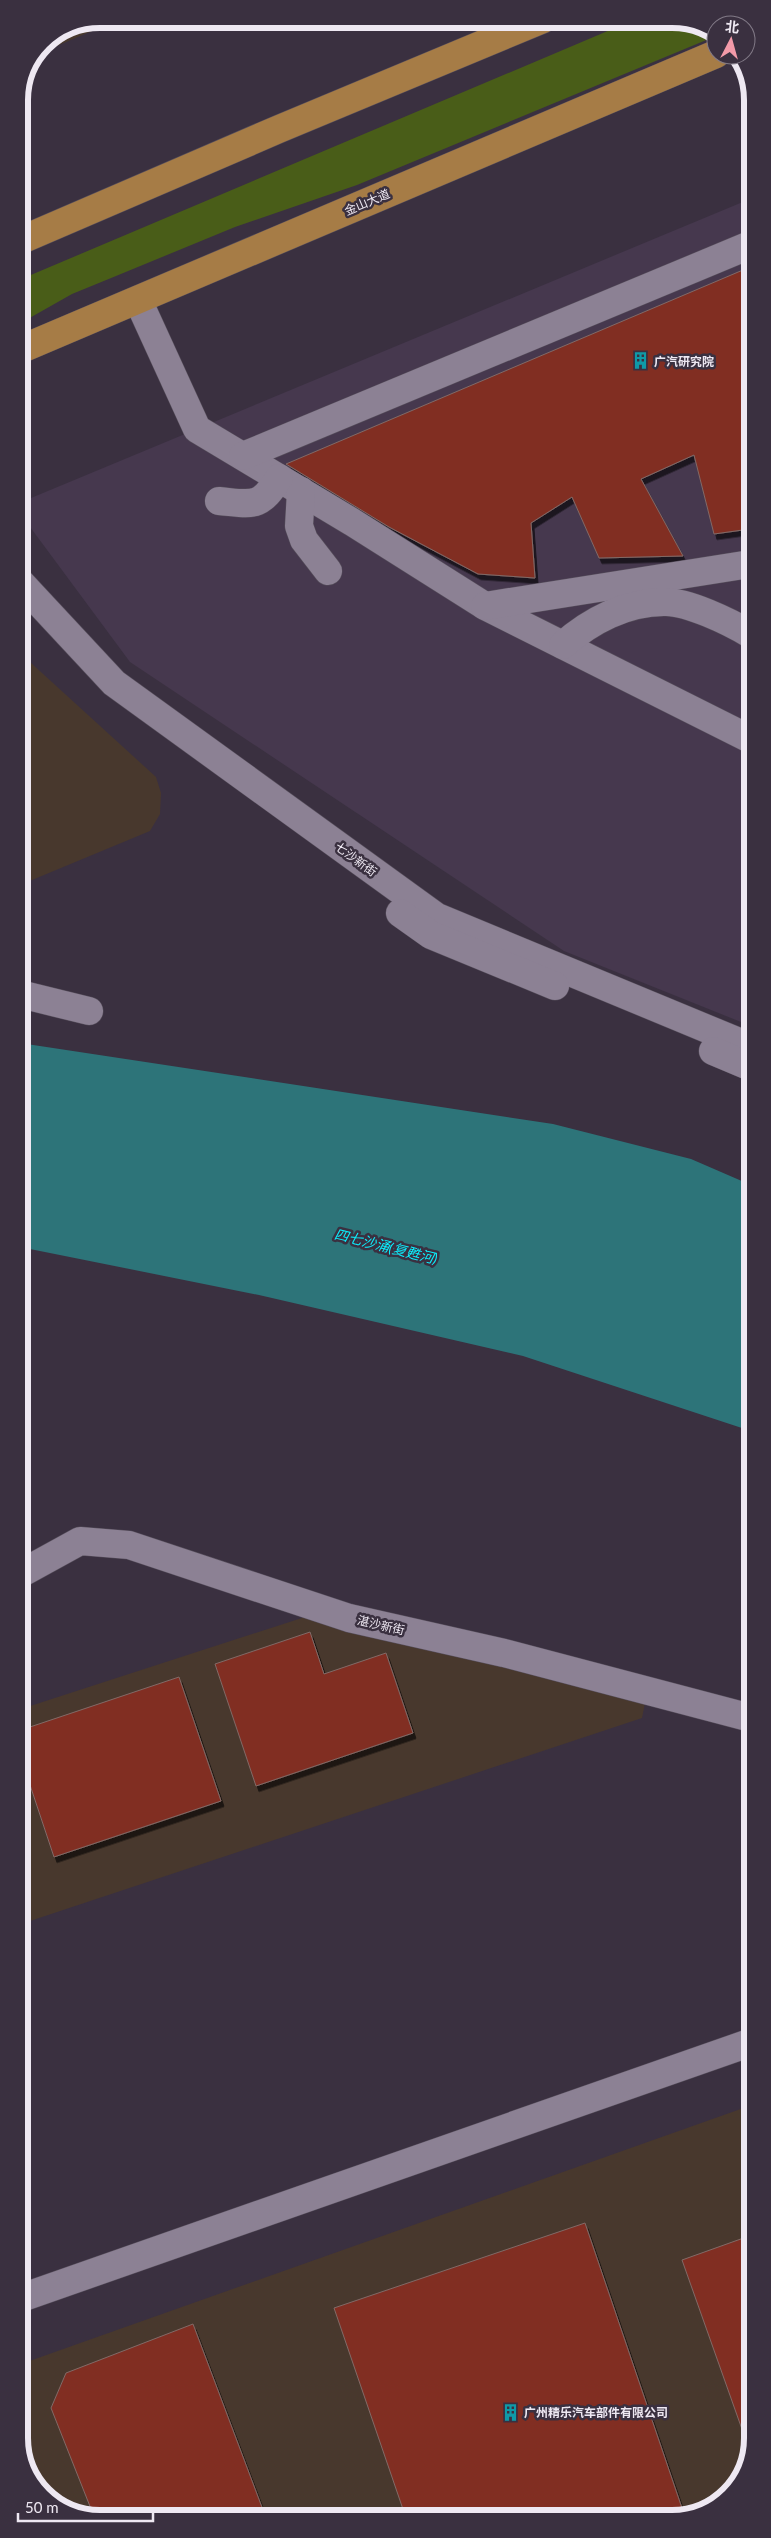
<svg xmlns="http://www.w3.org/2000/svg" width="771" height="2538" viewBox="0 0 771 2538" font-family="Lato,'Noto Sans SC',sans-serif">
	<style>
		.built { fill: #46384e }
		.industrial { fill: #48382d }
		.green { fill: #495d18 }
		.water { fill: #2d7479 }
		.building { fill: #812e24; stroke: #826a66; filter: url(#shadow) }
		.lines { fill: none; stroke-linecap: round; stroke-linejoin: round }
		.minor-casing { stroke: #564e5b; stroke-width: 29 }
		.major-casing { stroke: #564e5b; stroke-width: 29 }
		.minor { stroke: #8c8194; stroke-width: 28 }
		.major { stroke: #a67c46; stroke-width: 28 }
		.labels { text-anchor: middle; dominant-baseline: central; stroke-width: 5; stroke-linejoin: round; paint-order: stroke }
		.street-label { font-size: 12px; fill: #eee8f2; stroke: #3a3040 }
		.poi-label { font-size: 12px; font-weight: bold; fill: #eee8f2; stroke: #3a3040; text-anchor: start }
		.water-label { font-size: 14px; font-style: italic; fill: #0beffd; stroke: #3a3040 }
		.rim { fill: none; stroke: #eee8f2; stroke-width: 6 }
	</style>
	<defs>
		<filter id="shadow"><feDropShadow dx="3" dy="5.5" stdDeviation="0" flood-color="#0009"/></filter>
	</defs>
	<rect width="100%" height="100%" fill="#3a3040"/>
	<polygon class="built" points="750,199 751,1026 564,951 130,662 19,512 19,503"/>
	<g class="industrial">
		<polygon points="99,19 120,19 38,54 42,42"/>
		<polygon points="19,652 156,777 161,793 160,814 150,831 20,885"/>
		<polygon points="305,1617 645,1703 642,1718 21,1924 21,1709"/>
		<polygon points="752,2105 752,2439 735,2488 692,2517 94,2519 46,2499 21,2459 21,2364"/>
	</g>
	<polygon class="green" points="636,19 677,19 716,36 357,185 235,227 116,276 72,294 19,324 19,280"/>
	<polygon class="water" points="20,1043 553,1124 691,1159 751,1185 751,1431 523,1356 259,1295 20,1247"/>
	<g class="building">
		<polygon points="750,267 750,529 714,534 694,455 641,479 683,556 599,558 572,497 531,523 535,578 478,574 389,527 286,464"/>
		<polygon points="310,1632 324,1674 386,1653 413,1733 256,1786 215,1664"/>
		<polygon points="179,1677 221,1801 54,1857 21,1758 21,1730"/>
		<polygon points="585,2223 685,2517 406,2518 334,2308"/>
		<polygon points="752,2235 752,2439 749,2449 682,2260"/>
		<polygon points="193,2324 266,2518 95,2519 51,2408 66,2373"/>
	</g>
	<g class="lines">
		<defs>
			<g id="minor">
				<polyline points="138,300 197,429 352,522 485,606 750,739"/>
				<polyline points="243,456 750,245"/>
				<polyline points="301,491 299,526 304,540 328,571"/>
				<path d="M219 501C253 504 259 509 279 478"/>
				<polyline points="19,581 114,683 437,917 751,1047"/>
				<polyline points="485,606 750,564"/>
				<path d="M563 645C590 621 626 602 664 602 687 601 730 622 750 634"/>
				<polyline points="400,913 431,935 555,986"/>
				<polyline points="20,994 89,1011"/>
				<polyline points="713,1051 751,1067"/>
				<polyline points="20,1574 80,1541 129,1545 349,1618 504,1653 751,1718"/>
				<polyline points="21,2298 752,2042"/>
			</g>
			<g id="major">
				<polyline points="19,241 279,129 543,19"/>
				<polyline points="19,350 716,54"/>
			</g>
		</defs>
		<use href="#minor" class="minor-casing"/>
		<use href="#major" class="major-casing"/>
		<use href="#minor" class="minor"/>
		<use href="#major" class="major"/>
	</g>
	<defs>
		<symbol id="building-bare" viewBox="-9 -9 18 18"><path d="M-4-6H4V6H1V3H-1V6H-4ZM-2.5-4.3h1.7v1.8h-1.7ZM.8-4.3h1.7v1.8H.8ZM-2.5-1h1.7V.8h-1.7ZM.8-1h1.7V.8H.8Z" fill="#0f9aa8" stroke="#3a3040" stroke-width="2.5" paint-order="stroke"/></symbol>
	</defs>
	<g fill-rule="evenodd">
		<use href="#building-bare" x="628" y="348" width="25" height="25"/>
		<use href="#building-bare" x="498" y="2400" width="25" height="25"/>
	</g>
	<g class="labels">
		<g class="street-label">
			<text transform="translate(367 202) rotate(-23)">金山大道</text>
			<text transform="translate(356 859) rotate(36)">七沙新街</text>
			<text transform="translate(381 1625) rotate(13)">湛沙新街</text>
		</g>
		<g class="poi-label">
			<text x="654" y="361">广汽研究院</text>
			<text x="524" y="2412">广州精乐汽车部件有限公司</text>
		</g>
		<g class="water-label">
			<text transform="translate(386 1246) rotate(14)">四七沙涌(复甦河)</text>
		</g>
	</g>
	<path d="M0 0H771V2538H0ZM100 28H672A72 72 0 0 1 744 100V2438A72 72 0 0 1 672 2510H100A72 72 0 0 1 28 2438V100A72 72 0 0 1 100 28Z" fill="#3a3040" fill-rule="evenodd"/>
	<path class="rim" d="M100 28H672A72 72 0 0 1 744 100V2438A72 72 0 0 1 672 2510H100A72 72 0 0 1 28 2438V100A72 72 0 0 1 100 28Z"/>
	<g transform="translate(731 40) rotate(6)"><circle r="24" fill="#3a3040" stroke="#827a87"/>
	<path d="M0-4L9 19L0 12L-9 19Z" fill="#f39aa9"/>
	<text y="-8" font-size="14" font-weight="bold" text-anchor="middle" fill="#eee8f2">北</text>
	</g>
	<path d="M18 2513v8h135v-8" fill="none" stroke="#eee8f2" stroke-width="2.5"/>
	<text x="25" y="2513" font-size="15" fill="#eee8f2" stroke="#3a3040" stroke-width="4" paint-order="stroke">50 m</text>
</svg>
